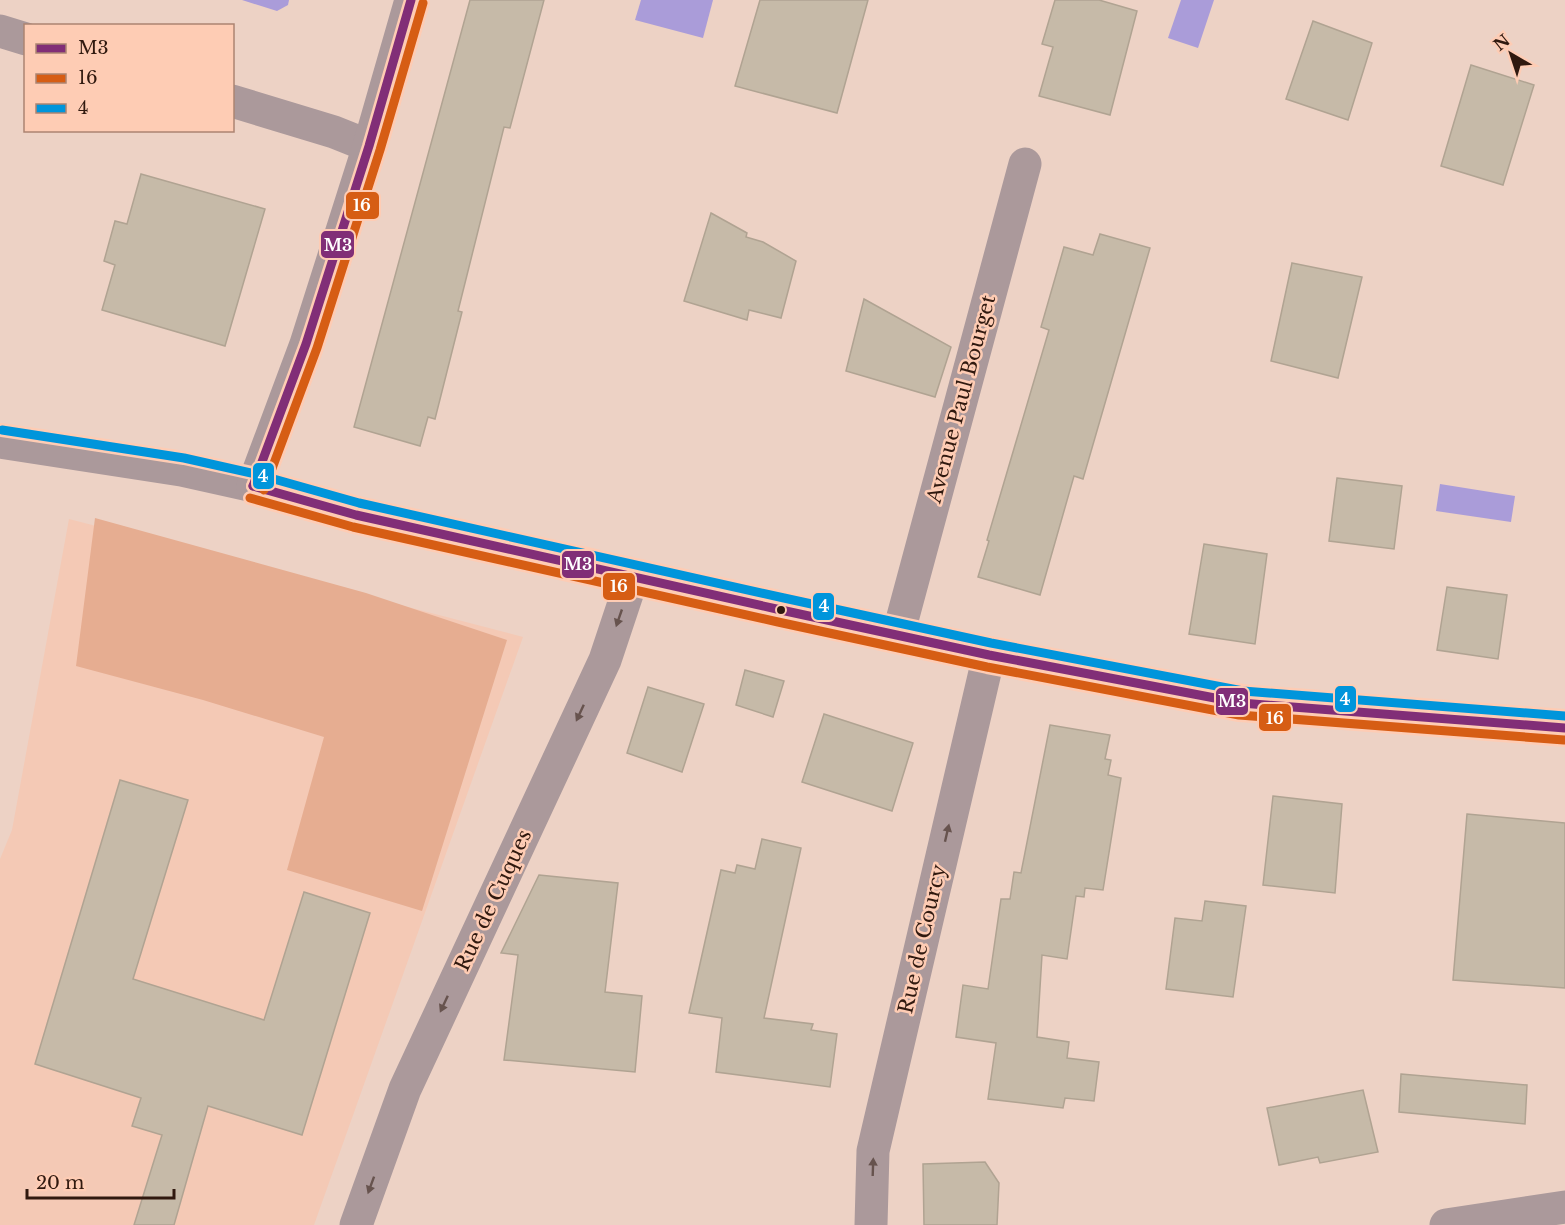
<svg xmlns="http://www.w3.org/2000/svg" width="1565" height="1225" viewBox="0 0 1565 1225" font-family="'Libre Baskerville',serif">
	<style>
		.built { fill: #f4c9b5 }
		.green { fill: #e6ad91 }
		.water { fill: #aa9cd9 }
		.building { fill: #c6baa8; stroke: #b0a392; stroke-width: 1.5 }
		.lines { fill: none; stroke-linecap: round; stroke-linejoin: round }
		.minor { stroke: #ab999b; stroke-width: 33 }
		.tertiary { stroke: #ab999b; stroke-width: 33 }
		.bus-1-casing { stroke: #feccb4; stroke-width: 14 }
		.bus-2-casing { stroke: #feccb4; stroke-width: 14 }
		.bus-3-casing { stroke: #feccb4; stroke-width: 14 }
		.bus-1 { stroke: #812e77; stroke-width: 9 }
		.bus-2 { stroke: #d65d14; stroke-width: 9 }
		.bus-3 { stroke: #0095db; stroke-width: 9 }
		.oneway { fill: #67534e }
		.bus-dot { fill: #30190f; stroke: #feccb4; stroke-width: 2 }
		.labels { text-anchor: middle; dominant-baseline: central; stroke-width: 5; stroke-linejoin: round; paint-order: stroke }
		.street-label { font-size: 20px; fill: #30190f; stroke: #feccb4 }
		.line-badge { stroke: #feccb4; stroke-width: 2 }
		.badge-label { font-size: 16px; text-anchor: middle; font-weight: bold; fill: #fff }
	</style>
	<rect width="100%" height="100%" fill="#edd2c5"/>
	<polygon class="built" points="69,519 523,637 314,1225 0,1225 0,859 12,830"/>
	<polygon class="green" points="95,518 366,593 507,640 422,911 287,870 324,737 203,700 76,666"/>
	<g class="water">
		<polygon points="242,0 289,0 288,5 277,11"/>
		<polygon points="641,0 713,0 703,38 635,20"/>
		<polygon points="1181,0 1214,0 1198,48 1168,38"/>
		<polygon points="1440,484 1515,496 1511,522 1436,511"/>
	</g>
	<g class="building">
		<polygon points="470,0 544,0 510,128 504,127 458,311 462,312 435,419 428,417 420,446 354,427"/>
		<polygon points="760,0 868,0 837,113 735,86"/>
		<polygon points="1055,0 1099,0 1137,11 1110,115 1039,96 1053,47 1042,44"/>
		<polygon points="1313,21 1372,43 1348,120 1286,99"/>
		<polygon points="1471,65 1534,85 1503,185 1441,166"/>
		<polygon points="141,174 265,209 225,346 102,310 115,265 104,261 115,221 127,224"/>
		<polygon points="711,213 747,233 746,237 763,242 796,261 781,318 749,310 747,320 684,301"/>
		<polygon points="1100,234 1150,248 1083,479 1074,476 1040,595 978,577 989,541 987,540 1049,330 1041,327 1064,247 1093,255"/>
		<polygon points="1292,263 1362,277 1338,378 1271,361"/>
		<polygon points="864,299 951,347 935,397 846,371"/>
		<polygon points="1337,478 1402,486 1394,549 1329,541"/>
		<polygon points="1204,544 1267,554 1255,644 1189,634"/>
		<polygon points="1447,587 1507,595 1498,659 1437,650"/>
		<polygon points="745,670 784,681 773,717 736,705"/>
		<polygon points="648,687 704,704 682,772 627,753"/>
		<polygon points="824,714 913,743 892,811 802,782"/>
		<polygon points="1050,725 1110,735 1105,759 1111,760 1108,775 1121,778 1103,890 1085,888 1084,897 1076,896 1067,959 1042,955 1037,1037 1069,1042 1067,1058 1099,1062 1094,1101 1065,1098 1063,1108 988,1099 996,1043 956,1037 963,985 988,989 1001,899 1010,899 1014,872 1021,873"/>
		<polygon points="120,780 188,800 133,979 264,1020 304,892 370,913 302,1135 208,1106 174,1225 134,1225 162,1135 132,1126 141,1098 35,1064"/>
		<polygon points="1273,796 1342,804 1335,893 1263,885"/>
		<polygon points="1467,814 1565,823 1565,988 1453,980"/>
		<polygon points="762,839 801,848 764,1018 813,1024 811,1030 837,1034 830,1087 716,1072 722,1018 689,1013 721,870 735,873 737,865 755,869"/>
		<polygon points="539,875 618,883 605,992 642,996 635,1072 504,1060 518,955 501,953"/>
		<polygon points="1205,901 1246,906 1233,997 1166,989 1175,918 1202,921"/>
		<polygon points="1401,1074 1527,1085 1525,1124 1399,1112"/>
		<polygon points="1363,1090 1378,1152 1320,1163 1318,1157 1279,1165 1267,1108"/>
		<polygon points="985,1162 999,1183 997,1225 924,1225 923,1164"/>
	</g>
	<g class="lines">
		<g class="minor">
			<polyline points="0,31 26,39"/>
			<polyline points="232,101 334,132 369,146"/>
			<polyline points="898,635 1025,164"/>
			<polyline points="356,1225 405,1089 605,660 633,576"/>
			<polyline points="871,1225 873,1151 989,655"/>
			<polyline points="1446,1225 1565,1207"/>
		</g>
		<g class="tertiary">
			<polyline points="0,442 181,470 253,486 356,515 781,610 989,655 1241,703 1565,728"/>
			<polyline points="253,486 306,344 369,146 411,0"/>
		</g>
		<defs>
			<g id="bus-1">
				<polyline points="253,486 356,515 781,610 989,655 1241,703 1565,728"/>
				<polyline points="253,486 306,344 369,146 411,0"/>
			</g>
			<g id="bus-2">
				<polyline points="264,490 317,348 380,150 423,3"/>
				<polyline points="250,498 353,527 778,622 987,667 1239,715 1564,740"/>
			</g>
			<polyline id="bus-3" points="2,430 184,458 256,474 359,503 784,598 991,643 1243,691 1565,716"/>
		</defs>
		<use href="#bus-1" class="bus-1-casing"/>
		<use href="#bus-2" class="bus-2-casing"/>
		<use href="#bus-3" class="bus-3-casing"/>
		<use href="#bus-1" class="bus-1"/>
		<use href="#bus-2" class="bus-2"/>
		<use href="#bus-3" class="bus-3"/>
	</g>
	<defs><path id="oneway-solid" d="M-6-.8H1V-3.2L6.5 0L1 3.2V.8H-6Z" transform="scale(1.5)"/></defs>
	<g class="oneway">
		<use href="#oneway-solid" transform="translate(619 618) rotate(109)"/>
		<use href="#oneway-solid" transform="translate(580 713) rotate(115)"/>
		<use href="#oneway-solid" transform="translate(947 833) rotate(-77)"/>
		<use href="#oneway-solid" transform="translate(444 1004) rotate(115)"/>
		<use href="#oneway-solid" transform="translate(873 1167) rotate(-88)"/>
		<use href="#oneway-solid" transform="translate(371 1185) rotate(110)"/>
	</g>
	<circle class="bus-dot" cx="781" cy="610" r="5"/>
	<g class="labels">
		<g class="street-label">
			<text transform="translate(961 399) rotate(-75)">Avenue Paul Bourget</text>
			<text transform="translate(493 900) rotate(-65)">Rue de Cuques</text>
			<text transform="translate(922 939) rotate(-77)">Rue de Courcy</text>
		</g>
	</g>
	<g class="line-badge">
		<rect x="345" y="191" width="35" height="29" rx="6" fill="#d65d14"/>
		<rect x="320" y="230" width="35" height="29" rx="6" fill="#812e77"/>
		<rect x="252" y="462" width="23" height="28" rx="6" fill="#0095db"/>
		<rect x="561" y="550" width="34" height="29" rx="6" fill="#812e77"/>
		<rect x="602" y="572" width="34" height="29" rx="6" fill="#d65d14"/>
		<rect x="812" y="592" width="23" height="29" rx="6" fill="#0095db"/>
		<rect x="1334" y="685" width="23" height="28" rx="6" fill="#0095db"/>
		<rect x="1215" y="687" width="34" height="29" rx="6" fill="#812e77"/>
		<rect x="1258" y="703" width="34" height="29" rx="6" fill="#d65d14"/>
	</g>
	<g class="badge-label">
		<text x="362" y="211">16</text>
		<text x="338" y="251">M3</text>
		<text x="263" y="482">4</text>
		<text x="578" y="570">M3</text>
		<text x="619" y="592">16</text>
		<text x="824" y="612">4</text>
		<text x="1345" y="705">4</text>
		<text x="1232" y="707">M3</text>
		<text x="1275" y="724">16</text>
	</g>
	<rect x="24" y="24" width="210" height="108" fill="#feccb4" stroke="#ac8472" stroke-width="1.5"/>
	<rect x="36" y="44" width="30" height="9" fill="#812e77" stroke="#ac8472" stroke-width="1.5"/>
	<text x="78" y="54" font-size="18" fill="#30190f">M3</text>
	<rect x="36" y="74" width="30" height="9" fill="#d65d14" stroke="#ac8472" stroke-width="1.5"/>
	<text x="78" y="84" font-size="18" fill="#30190f">16</text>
	<rect x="36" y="104" width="30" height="9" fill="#0095db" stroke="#ac8472" stroke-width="1.5"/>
	<text x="78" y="114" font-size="18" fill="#30190f">4</text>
	<g transform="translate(1511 54) rotate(321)" stroke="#feccb4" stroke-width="4.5" paint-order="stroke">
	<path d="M0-4.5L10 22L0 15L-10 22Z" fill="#30190f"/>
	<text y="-9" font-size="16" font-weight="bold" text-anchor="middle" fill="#30190f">N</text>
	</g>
	<path d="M27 1189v9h147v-9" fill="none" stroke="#30190f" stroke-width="3"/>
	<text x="36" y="1189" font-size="18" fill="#30190f" stroke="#feccb4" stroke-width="4.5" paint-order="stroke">20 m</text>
</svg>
